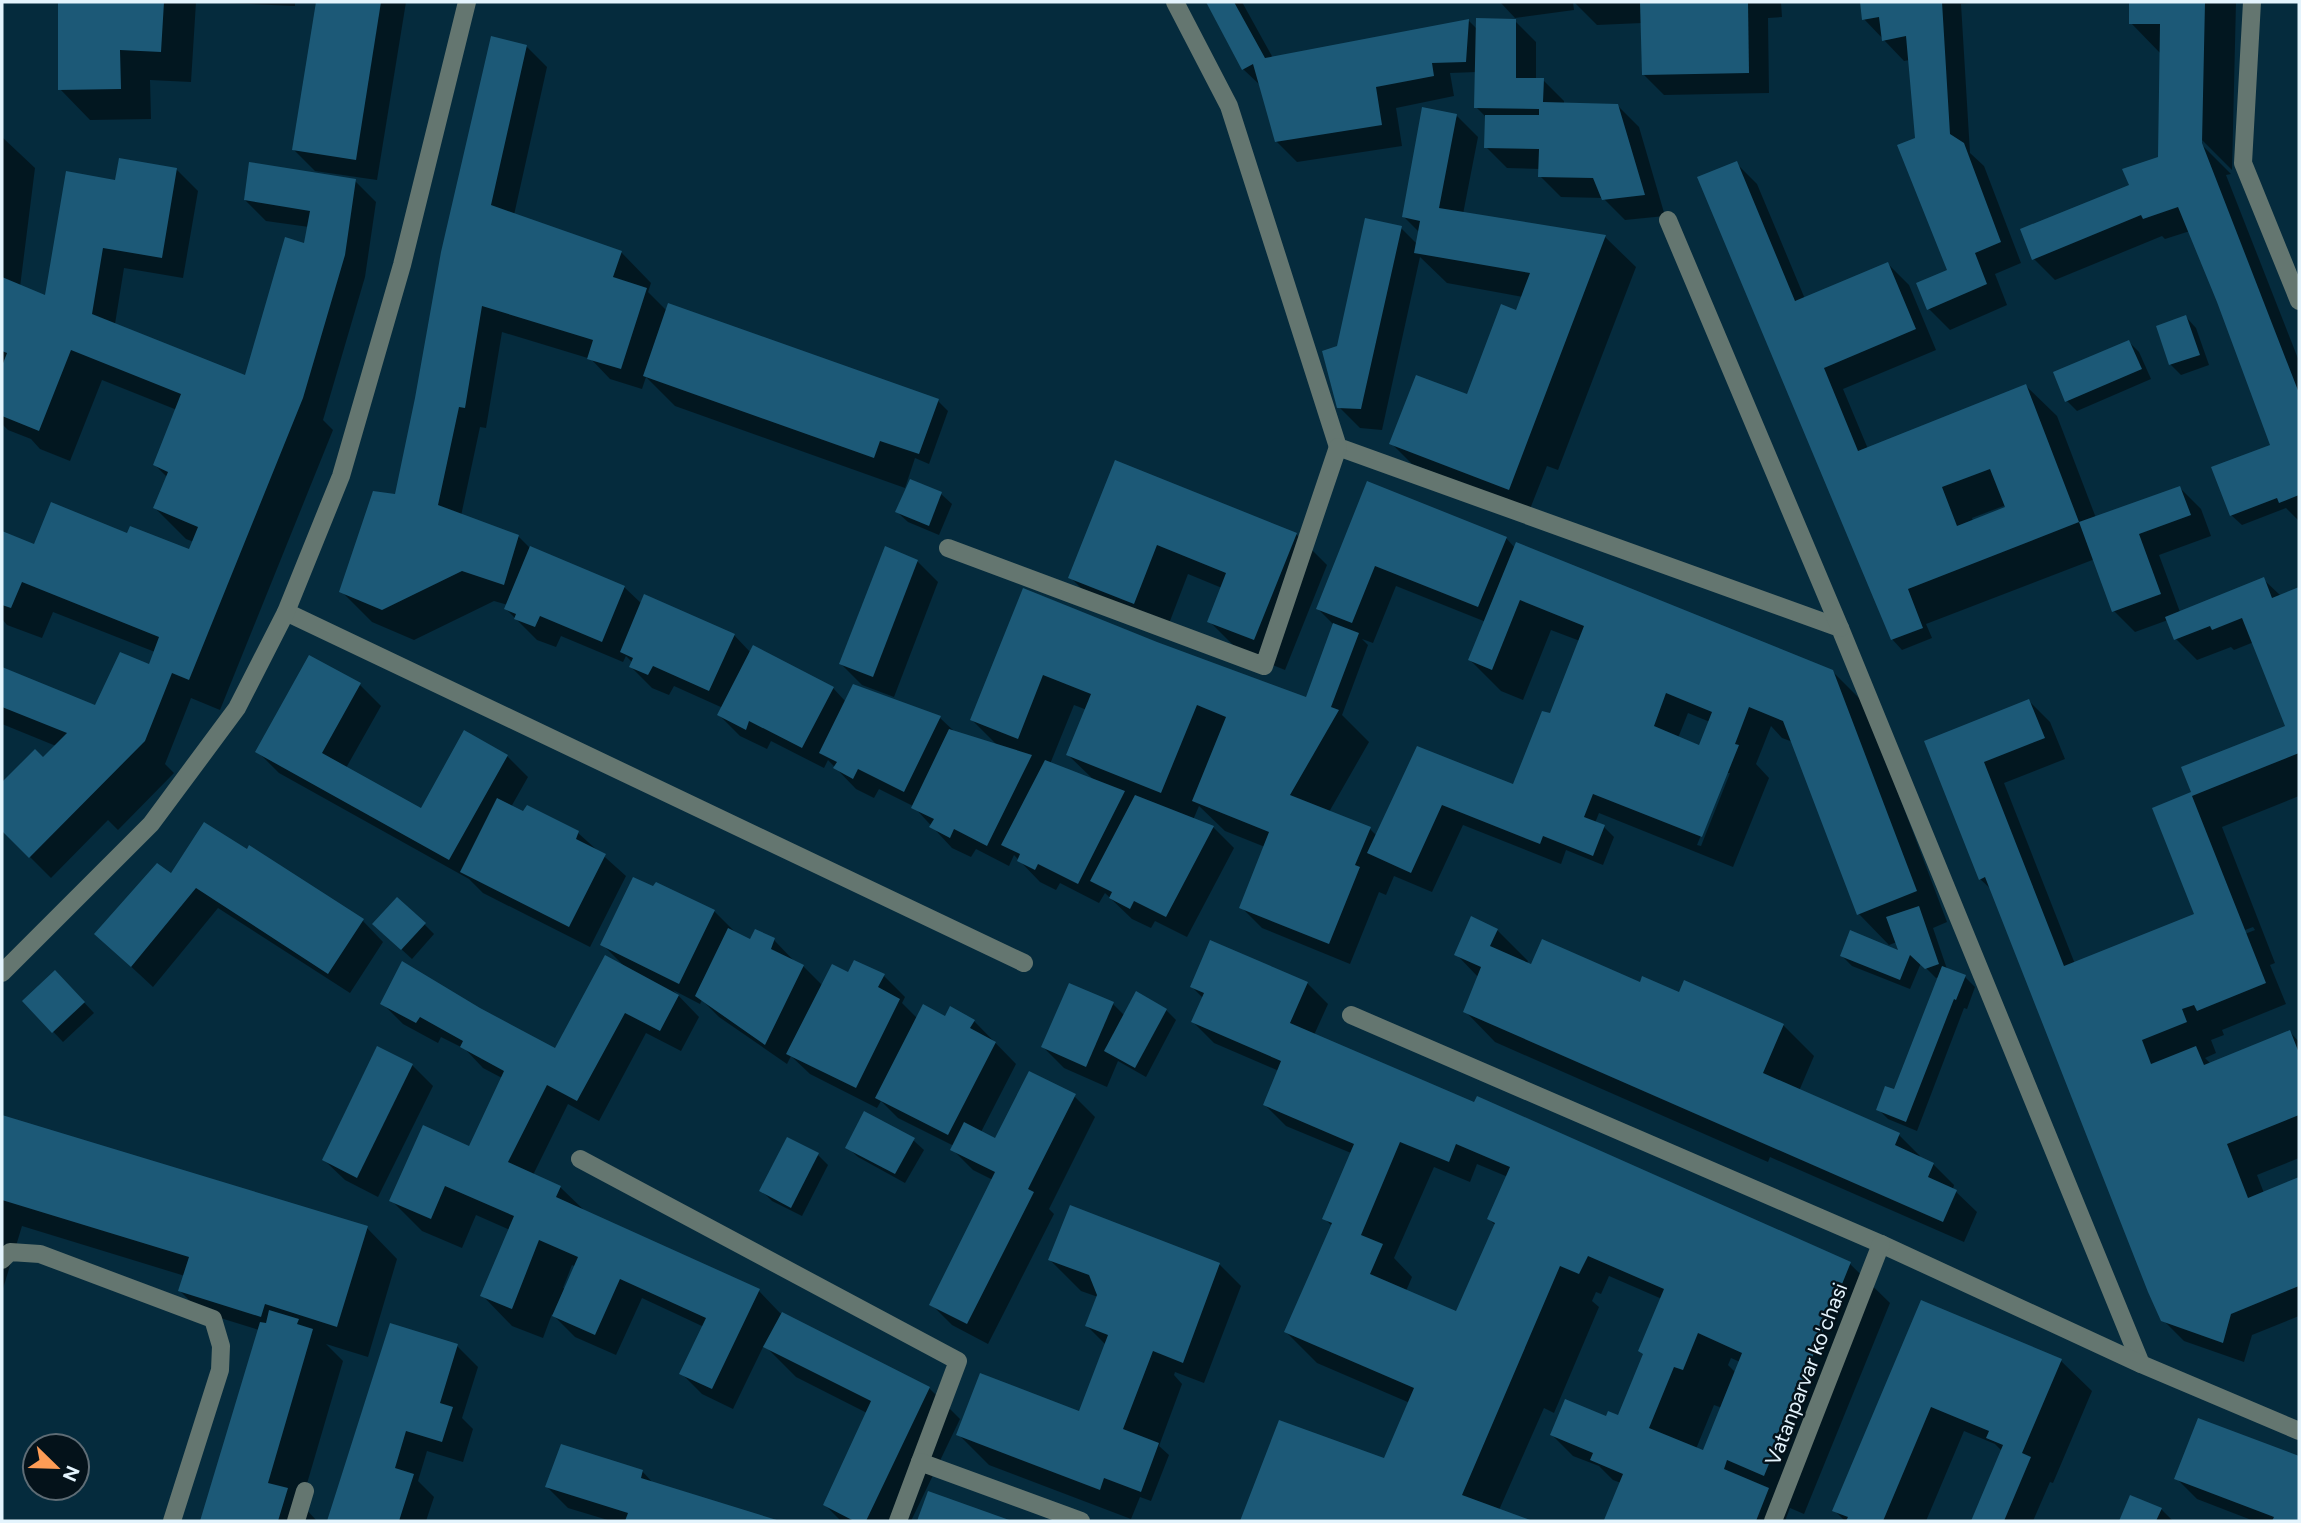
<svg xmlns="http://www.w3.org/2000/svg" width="2301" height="1523" viewBox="0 0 2301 1523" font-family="Figtree,sans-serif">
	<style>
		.shadow { fill: #0007; fill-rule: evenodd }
		.building { fill: #1c5977; fill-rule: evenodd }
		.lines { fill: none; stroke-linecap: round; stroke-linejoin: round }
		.minor { stroke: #647670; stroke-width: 18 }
		.labels { text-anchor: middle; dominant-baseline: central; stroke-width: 5; stroke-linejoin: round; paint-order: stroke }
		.street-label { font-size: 21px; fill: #e4f4fd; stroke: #04121a }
	</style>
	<rect width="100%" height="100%" fill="#052b3d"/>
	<g class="shadow">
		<polygon points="59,2 196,2 191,82 150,80 151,119 90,120 60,89"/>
		<polygon points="200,2 295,2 295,6"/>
		<polygon points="318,2 406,2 377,180 315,171 294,150"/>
		<polygon points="1208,2 1242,2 1273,58 1469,21 1477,29 1515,21 1536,42 1536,80 1543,80 1564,101 1564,104 1618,106 1639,127 1665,216 1625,220 1603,198 1561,197 1540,176 1540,169 1507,168 1486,147 1487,118 1476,107 1477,72 1450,73 1454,96 1396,108 1402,146 1297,162 1276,141 1261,86 1243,69"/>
		<polygon points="1500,2 1573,2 1574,10 1515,18"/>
		<polygon points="1574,2 1781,2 1782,17 1768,18 1769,93 1664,95 1643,74 1642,23 1597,25"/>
		<polygon points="1862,2 1979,2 1961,4 1970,153 1984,166 2021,263 1995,274 2007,305 1950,330 1929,309 1949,271 1917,139 1910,60 1904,61 1864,19"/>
		<polygon points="2131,2 2236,2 2232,170 2197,135 2195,138 2231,174 2226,175 2299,361 2299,521 2286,508 2242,525 2231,515 2272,446 2218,301 2190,231 2165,239 2162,236 2055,280 2034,259 2131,186 2160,158 2161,54 2131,23"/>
		<path d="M526 46 547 67 514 215 621 252 651 283 648 292 667 311 938 401 948 411 929 464 915 458 905 488 675 406 646 377 642 389 610 379 591 359 502 332 486 428 480 427 461 516 518 536 530 548 624 587 642 604 734 635 751 653 833 688 846 702 854 686 940 718 956 733 999 747 972 720 1024 590 1156 643 1307 699 1334 625 1318 609 1368 484 1506 538 1515 548 1832 671 1864 703 1947 922 1933 928 1947 969 1965 977 1975 987 1967 1009 1964 1008 1917 1131 1888 1119 1878 1109 1895 1091 1940 977 1936 978 1921 963 1910 989 1852 966 1842 956 1901 953 1897 942 1889 945 1859 914 1793 742 1782 738 1771 726 1756 764 1769 778 1733 867 1599 813 1595 823 1604 827 1614 837 1603 865 1566 850 1561 864 1463 825 1432 892 1394 876 1386 895 1379 892 1350 964 1262 928 1241 907 1265 847 1225 831 1199 806 1193 820 1213 827 1234 848 1187 937 1155 921 1151 928 1132 919 1105 893 1099 903 1060 883 1056 890 1040 882 1014 855 1009 866 976 849 971 857 952 848 913 806 879 789 874 798 856 789 828 760 824 768 771 741 767 749 740 736 719 715 723 708 674 686 669 695 652 688 631 667 633 663 626 656 623 662 561 636 556 647 537 640 506 609 508 605 494 601 414 640 372 622 341 591 396 496ZM1396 586 1486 622 1470 660 1501 691 1523 700 1551 630 1580 641 1558 719 1514 786 1418 748 1377 836 1370 829 1329 812 1369 742 1342 715 1368 645 1362 639 1373 643ZM1074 705 1087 710 1068 755 1095 781 1050 764ZM1688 713 1710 722 1700 747 1678 738ZM1726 773H1730L1701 846 1697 845Z"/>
		<polygon points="1457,116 1478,137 1463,214 1605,237 1636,267 1558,470 1547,466 1530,509 1412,464 1391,443 1468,397 1517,312 1523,297 1447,283 1420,257 1382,430 1360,428 1339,407 1339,348 1401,228 1417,244 1420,233 1404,217"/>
		<polygon points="2,137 35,168 20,287 46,297 117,182 177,170 198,191 183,278 124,268 115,324 246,377 306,245 309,227 266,221 245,200 355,181 376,202 365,277 323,420 333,430 220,710 191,698 165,764 174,773 118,830 108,820 51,878 2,829 2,785 35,752 43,760 56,746 2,724 2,669 96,707 157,669 155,652 53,612 42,638 7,625 2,619 2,533 35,546 128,536 190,552 194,542 186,539 155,508 167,477 155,465 177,410 102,380 70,461 40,449 31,439 8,430 2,424 2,371 5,363 2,362"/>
		<path d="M1736 163 1757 184 1805 299 1888 264 1909 285 1936 350 1843 389 1868 449 2026 386 2057 416 2096 518 2180 488 2201 509 2211 536 2159 555 2180 612 2263 579 2281 596 2299 589V796L2222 827 2275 963 2270 965 2286 1004 2222 1030 2224 1035 2211 1040 2216 1053 2205 1058 2211 1064 2290 1032 2299 1042V1158L2257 1175 2264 1193 2299 1179V1316L2252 1335 2244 1362 2184 1341 2163 1320 1993 891 1980 879 1926 742 2029 701 2050 722 2065 759 2004 783 2075 964 2197 915 2155 809 2194 793 2287 727 2254 642 2234 650 2231 647 2197 660 2176 639 2168 620 2135 632 2114 611 2095 559 1926 624 1932 638 1902 650 1892 639ZM2006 505 2007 508 1973 521 1972 518ZM2253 927 2255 930 2222 943V939Z"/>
		<polygon points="2186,317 2196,328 2209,365 2181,375 2171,365 2159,327"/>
		<polygon points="2129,342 2139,352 2151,379 2077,411 2067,401"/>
		<polygon points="1116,462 1296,534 1327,565 1285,670 1240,652 1209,621 1222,588 1188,574 1165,634 1101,608 1070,577"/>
		<polygon points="911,481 941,494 952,504 939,535 908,522 897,512"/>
		<polygon points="917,561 938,582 894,697 862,685 841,664"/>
		<polygon points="360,685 381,706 346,768 422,810 507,756 528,777 511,807 578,833 626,876 590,947 483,893 469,879 279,773 258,752"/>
		<polygon points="172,875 363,921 383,942 350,993 218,908 153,987 96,934"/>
		<path d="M714 911 735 932 751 941 756 931 774 940 795 962 803 966 823 986 849 975 884 976 905 997 902 1003 918 1019 946 1018 974 1021 1016 1064 981 1132 996 1140 1074 1096 1095 1117 1049 1209 1054 1214 988 1344 952 1325 931 1304 993 1180 973 1170 952 1149 954 1146 898 1118 881 1101 877 1108 810 1074 791 1056 787 1064 719 1017 702 1000 700 1004 673 990 699 1017 681 1051 646 1033 599 1121 568 1104 533 1175 560 1187 586 1212 759 1291 780 1313 929 1388 960 1419 911 1521H841L825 1505 867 1413 796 1377 764 1345 733 1409 702 1394 681 1373 704 1327 642 1298 616 1355 575 1337 552 1314 543 1338 512 1326 482 1295 510 1230 476 1215 462 1248 422 1231 391 1200 470 1148 502 1078 483 1068 465 1049 441 1037 438 1043 403 1024 382 1003 479 1010 556 1051 624 966 602 944ZM572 1265 576 1267 566 1289 563 1288Z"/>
		<polygon points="1472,919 1497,930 1528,961 1527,964 1641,984 1783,1025 1814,1056 1799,1091 1899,1135 1920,1156 1919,1158 1933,1164 1954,1185 1953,1189 1977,1212 1964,1242 1770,1157 1768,1162 1495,1042 1465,1011 1479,978 1456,954"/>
		<polygon points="424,924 434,934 412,959 385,934"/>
		<polygon points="65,982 94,1013 63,1042 24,1001"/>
		<path d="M1307 983 1328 1004 1314 1035 1850 1264 1890 1303 1804 1514 1790 1508 1785 1521H1608L1606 1520 1621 1483 1613 1480 1599 1466 1573 1456 1552 1435 1607 1418 1619 1417 1644 1355 1662 1299 1609 1276 1601 1294 1596 1292 1592 1301 1599 1307 1554 1413 1544 1408 1499 1510 1529 1521H1242L1280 1422 1385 1461 1410 1403 1317 1363 1286 1332 1332 1226 1324 1218 1351 1153 1286 1126 1265 1105 1279 1071 1214 1043 1193 1022 1203 998 1192 987ZM1477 1164 1508 1177 1489 1219 1495 1225 1457 1313 1406 1291 1412 1277 1394 1258 1434 1167 1470 1182ZM1731 1358 1740 1362 1736 1373 1728 1365ZM1714 1405 1722 1408 1704 1452 1696 1449Z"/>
		<polygon points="1113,1004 1125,1016 1166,1010 1176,1020 1146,1077 1118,1061 1107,1087 1064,1068 1043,1047"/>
		<polygon points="412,1065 433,1086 378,1197 345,1180 324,1160"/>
		<polygon points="2,1117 367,1228 397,1259 368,1357 326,1344 343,1361 301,1504 317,1521 202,1521 259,1330 201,1312 180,1291 185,1276 22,1226 2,1292"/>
		<polygon points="913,1140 924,1150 905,1183 858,1157 847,1147"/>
		<polygon points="818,1155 828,1165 802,1216 772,1201 762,1191"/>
		<polygon points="1071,1208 1220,1265 1241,1286 1204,1383 1175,1372 1174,1375 1182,1384 1159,1446 1169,1455 1151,1501 1140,1497 1131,1519 989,1465 958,1434 1080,1414 1106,1345 1087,1326 1098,1297 1081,1291 1050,1260"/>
		<polygon points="1922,1302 2061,1361 2092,1391 2053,1483 2050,1482 2033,1521 1972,1521 2002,1451 1995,1444 1964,1431 1926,1521 1845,1521 1834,1510"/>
		<polygon points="391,1325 457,1346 478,1367 462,1418 473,1429 463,1462 427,1451 418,1481 434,1497 426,1521 329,1521"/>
		<polygon points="2199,1420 2299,1459 2299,1521 2254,1521 2197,1499 2176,1478"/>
		<polygon points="642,1471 654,1484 776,1521 611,1521 568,1508 547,1487"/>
		<polygon points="2131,1497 2161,1509 2173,1521 2121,1521"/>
	</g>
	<g class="building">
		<polygon points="58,2 164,2 161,52 120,50 121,89 58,90"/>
		<polygon points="316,2 381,2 356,160 292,150"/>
		<polygon points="1206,2 1234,2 1265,58 1469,19 1466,62 1432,63 1434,76 1376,87 1382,125 1275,142 1253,64 1242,70"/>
		<polygon points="1640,2 1748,2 1749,73 1642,75"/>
		<polygon points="1860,2 1942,2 1950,134 1964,143 2001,242 1975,253 1987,284 1927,310 1916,283 1947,270 1897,145 1915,138 1906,36 1882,41 1879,17 1862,20"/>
		<polygon points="2129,2 2205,2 2202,143 2299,393 2299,495 2279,503 2277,498 2230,516 2211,467 2270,445 2217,302 2178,207 2143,219 2141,215 2032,260 2020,229 2129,185 2122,169 2158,157 2160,24 2129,24"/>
		<polygon points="1476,18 1516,19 1516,78 1544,78 1543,102 1618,104 1645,195 1602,200 1593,178 1538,177 1539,149 1484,148 1485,115 1539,115 1539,109 1474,108"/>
		<polygon points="491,36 527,45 491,205 622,251 613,277 647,288 621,369 587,359 593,340 482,306 465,408 459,407 438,505 519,535 504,585 462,571 382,610 339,592 373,491 395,494 415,398 441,252"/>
		<polygon points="1422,107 1457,114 1439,208 1606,235 1509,490 1389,444 1416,375 1467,394 1501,304 1516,310 1530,273 1414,253 1420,221 1402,217"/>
		<polygon points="119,158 177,168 162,258 103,248 92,314 245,375 285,237 304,243 310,211 244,200 249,162 356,179 345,255 303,398 189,680 172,673 145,741 29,858 2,831 2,782 35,749 43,757 67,733 2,707 2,667 95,705 120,652 149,664 159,637 22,582 11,608 2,605 2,531 34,544 51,502 127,533 130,526 189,549 198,527 153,508 168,472 153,465 181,394 71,350 39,431 2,416 2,366 7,353 2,351 2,277 45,295 66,171 115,180"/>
		<path d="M1737 161 1795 301 1888 262 1916 329 1824 368 1858 451 2026 384 2079 522 1908 589 1923 628 1891 640 1697 177ZM1990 469 2005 507 1957 526 1942 487Z"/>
		<polygon points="1365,218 1402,226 1361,409 1337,408 1322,351 1337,346"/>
		<polygon points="668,303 939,399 919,454 880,441 874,458 643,376"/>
		<polygon points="2186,315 2200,355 2169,365 2156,326"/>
		<polygon points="2129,340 2142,369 2065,402 2053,372"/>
		<polygon points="1115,460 1297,533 1254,640 1207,622 1226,573 1157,545 1134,604 1068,578"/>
		<polygon points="910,479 942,492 929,526 895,512"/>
		<polygon points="1367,481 1507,537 1478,607 1375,566 1352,623 1316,609"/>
		<polygon points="2180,486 2191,515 2139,534 2161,594 2112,612 2079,522"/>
		<path d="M1516 542 1833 670 1917 891 1857 915 1783 721 1749 707 1735 744 1739 745 1702 837 1593 794 1584 817 1605 825 1593 856 1543 836 1540 844 1442 805 1411 873 1367 853 1417 746 1513 784 1542 711 1550 713 1584 626 1520 600 1492 670 1468 660ZM1666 693 1712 712 1699 745 1654 726Z"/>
		<polygon points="530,546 625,586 602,642 540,616 535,627 514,619 516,614 504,609"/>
		<polygon points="885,546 918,560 873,677 839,664"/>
		<polygon points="2264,577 2272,598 2299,587 2299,753 2192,796 2266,983 2197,1011 2194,1005 2182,1009 2187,1022 2142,1040 2151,1064 2196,1046 2204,1065 2290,1030 2299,1053 2299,1115 2227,1144 2248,1198 2299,1177 2299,1286 2231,1314 2223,1343 2161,1321 2148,1292 1985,877 1979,880 1924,741 2029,699 2045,738 1984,762 2064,966 2194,914 2152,808 2191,792 2181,767 2285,726 2242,618 2212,630 2210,626 2174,640 2165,617"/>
		<polygon points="1023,588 1157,642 1306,697 1333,623 1359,633 1331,707 1339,710 1290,795 1371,827 1355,865 1360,867 1329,944 1239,908 1269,832 1192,801 1226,717 1197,705 1161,793 1066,755 1091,694 1043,675 1018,739 970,720"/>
		<polygon points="644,594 735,634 709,691 653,666 648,675 629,667 633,658 620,652"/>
		<polygon points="753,645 834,687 802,748 749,721 746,730 717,715"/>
		<polygon points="309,655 361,683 322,753 421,808 464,730 508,755 449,860 255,752"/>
		<polygon points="853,684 941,716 904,792 858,769 853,779 833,768 837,762 819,753"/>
		<polygon points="949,729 1032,755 987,846 954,829 950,838 929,827 934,819 911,808"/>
		<polygon points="1045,760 1125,791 1078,884 1038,864 1035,870 1017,861 1020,854 1001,845"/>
		<polygon points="1135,795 1214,826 1166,917 1134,901 1130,909 1109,898 1112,892 1090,881"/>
		<polygon points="497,798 523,811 527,805 579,831 576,839 606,854 569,927 460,872"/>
		<polygon points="204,822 247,849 249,845 364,919 328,974 196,888 131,967 94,934 157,863 171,873"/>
		<polygon points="633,877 653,886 656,882 715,910 679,984 600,945"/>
		<polygon points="397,897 426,923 401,950 372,924"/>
		<polygon points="1919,906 1939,964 1925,969 1910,955 1900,980 1840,956 1850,930 1898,950 1886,917"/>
		<polygon points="1471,916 1498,929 1490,946 1531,964 1542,939 1640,982 1642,976 1679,992 1684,980 1784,1024 1763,1073 1900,1133 1895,1145 1934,1163 1928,1177 1957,1190 1943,1222 1463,1012 1481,967 1454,955"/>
		<polygon points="728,928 750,939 755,929 775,938 771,949 804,965 765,1045 695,996"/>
		<path d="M1210 940 1308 982 1290 1023 1474 1102 1477 1096 1851 1262 1764 1476 1727 1460 1724 1469 1769 1488 1756 1521 1604 1520 1623 1474 1590 1460 1593 1453 1550 1435 1565 1399 1606 1416 1608 1411 1618 1415 1643 1354 1638 1351 1664 1289 1588 1256 1579 1274 1560 1266 1462 1495 1533 1521H1240L1279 1420 1384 1458 1414 1388 1284 1332 1332 1223 1322 1219 1354 1144 1263 1105 1281 1061 1191 1022 1204 993 1190 987ZM1400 1142 1449 1162 1456 1144 1510 1167 1487 1219 1495 1223 1456 1311 1370 1274 1383 1244 1361 1235ZM1698 1333 1742 1353 1703 1450 1649 1428 1674 1367 1683 1370Z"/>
		<polygon points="605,955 679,995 660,1031 625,1013 577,1101 547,1085 508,1162 561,1186 556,1197 760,1289 712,1389 679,1374 706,1318 620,1279 595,1335 552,1316 578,1257 539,1240 512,1309 480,1296 514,1216 445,1186 431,1219 389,1201 423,1125 469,1146 504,1071 460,1047 463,1041 420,1017 416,1023 380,1004 402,961 480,1008 555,1048"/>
		<polygon points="854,960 885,974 878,987 900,999 856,1088 786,1054 832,964 848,972"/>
		<polygon points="1942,966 1966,975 1956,1000 1954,999 1906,1122 1876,1110 1885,1086 1894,1089"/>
		<polygon points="55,970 85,1002 52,1033 22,1001"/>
		<polygon points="1069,983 1114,1002 1086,1067 1041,1047"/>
		<polygon points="1136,991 1167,1009 1135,1068 1104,1051"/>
		<polygon points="923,1004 945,1016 950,1006 975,1020 970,1028 996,1042 948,1135 875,1098"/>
		<polygon points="377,1046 413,1064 357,1178 322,1160"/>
		<polygon points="1029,1071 1076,1094 1028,1189 1034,1192 967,1324 929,1305 995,1172 950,1150 964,1122 995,1138"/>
		<polygon points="864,1111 915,1138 895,1174 845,1148"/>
		<polygon points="2,1115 368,1226 337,1327 265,1304 261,1317 178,1291 189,1257 2,1200"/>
		<polygon points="787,1137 819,1153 791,1208 759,1191"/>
		<polygon points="1070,1205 1220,1263 1183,1363 1153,1351 1123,1429 1159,1443 1141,1492 1104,1478 1100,1490 956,1435 980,1373 1079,1411 1108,1335 1085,1326 1097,1295 1089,1275 1048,1260"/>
		<polygon points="1921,1300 2062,1359 2022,1453 2031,1457 2004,1521 1971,1521 2003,1445 1986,1438 1989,1431 1931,1407 1883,1521 1846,1521 1848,1517 1832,1511"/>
		<polygon points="269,1310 299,1319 297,1324 313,1329 268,1483 288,1488 278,1521 200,1521 260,1322 266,1323"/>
		<polygon points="782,1312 930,1387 866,1521 854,1521 823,1505 871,1401 763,1347"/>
		<polygon points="390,1323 458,1344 440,1403 453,1407 442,1442 406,1431 395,1468 414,1474 399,1521 327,1521"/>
		<polygon points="2198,1418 2299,1456 2299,1521 2272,1521 2274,1517 2174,1479"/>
		<polygon points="561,1444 643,1470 641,1478 780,1521 625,1521 628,1513 545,1487"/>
		<polygon points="928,1491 1012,1521 917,1521"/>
		<polygon points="2130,1495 2162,1508 2156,1521 2119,1521"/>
	</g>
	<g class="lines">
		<g class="minor">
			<polyline points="1175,2 1229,106 1338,447 1840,628 2141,1364"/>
			<polyline points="2252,2 2243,163 2299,301"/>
			<polyline points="1668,220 1840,628"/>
			<polyline points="948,548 1264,666 1338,447"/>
			<polyline points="286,612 1024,963"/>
			<polyline points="2,973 151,824 237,708 286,612 341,476 402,265 467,2"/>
			<polyline points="1351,1015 1881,1244 2141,1364 2299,1431"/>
			<polyline points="580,1159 958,1361 920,1462"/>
			<polyline points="2,1260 10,1252 40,1254 213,1319 221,1346 220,1370 172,1521"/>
			<polyline points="296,1521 305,1491"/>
			<polyline points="898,1521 920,1462 1081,1521"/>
			<polyline points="1773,1521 1881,1244"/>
		</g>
	</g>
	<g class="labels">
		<g class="street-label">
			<text transform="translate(1806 1374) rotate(-69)">Vatanparvar ko'chasi</text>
		</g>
	</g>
	<rect width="2301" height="1523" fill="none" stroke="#e4f4fd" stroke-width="7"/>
	<g transform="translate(56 1467) rotate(113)"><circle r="33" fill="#04121a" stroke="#5e6c75" stroke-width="2"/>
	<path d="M0-5L12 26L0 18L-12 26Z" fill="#fd9c56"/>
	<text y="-10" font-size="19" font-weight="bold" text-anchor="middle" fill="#e4f4fd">N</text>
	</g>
</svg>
